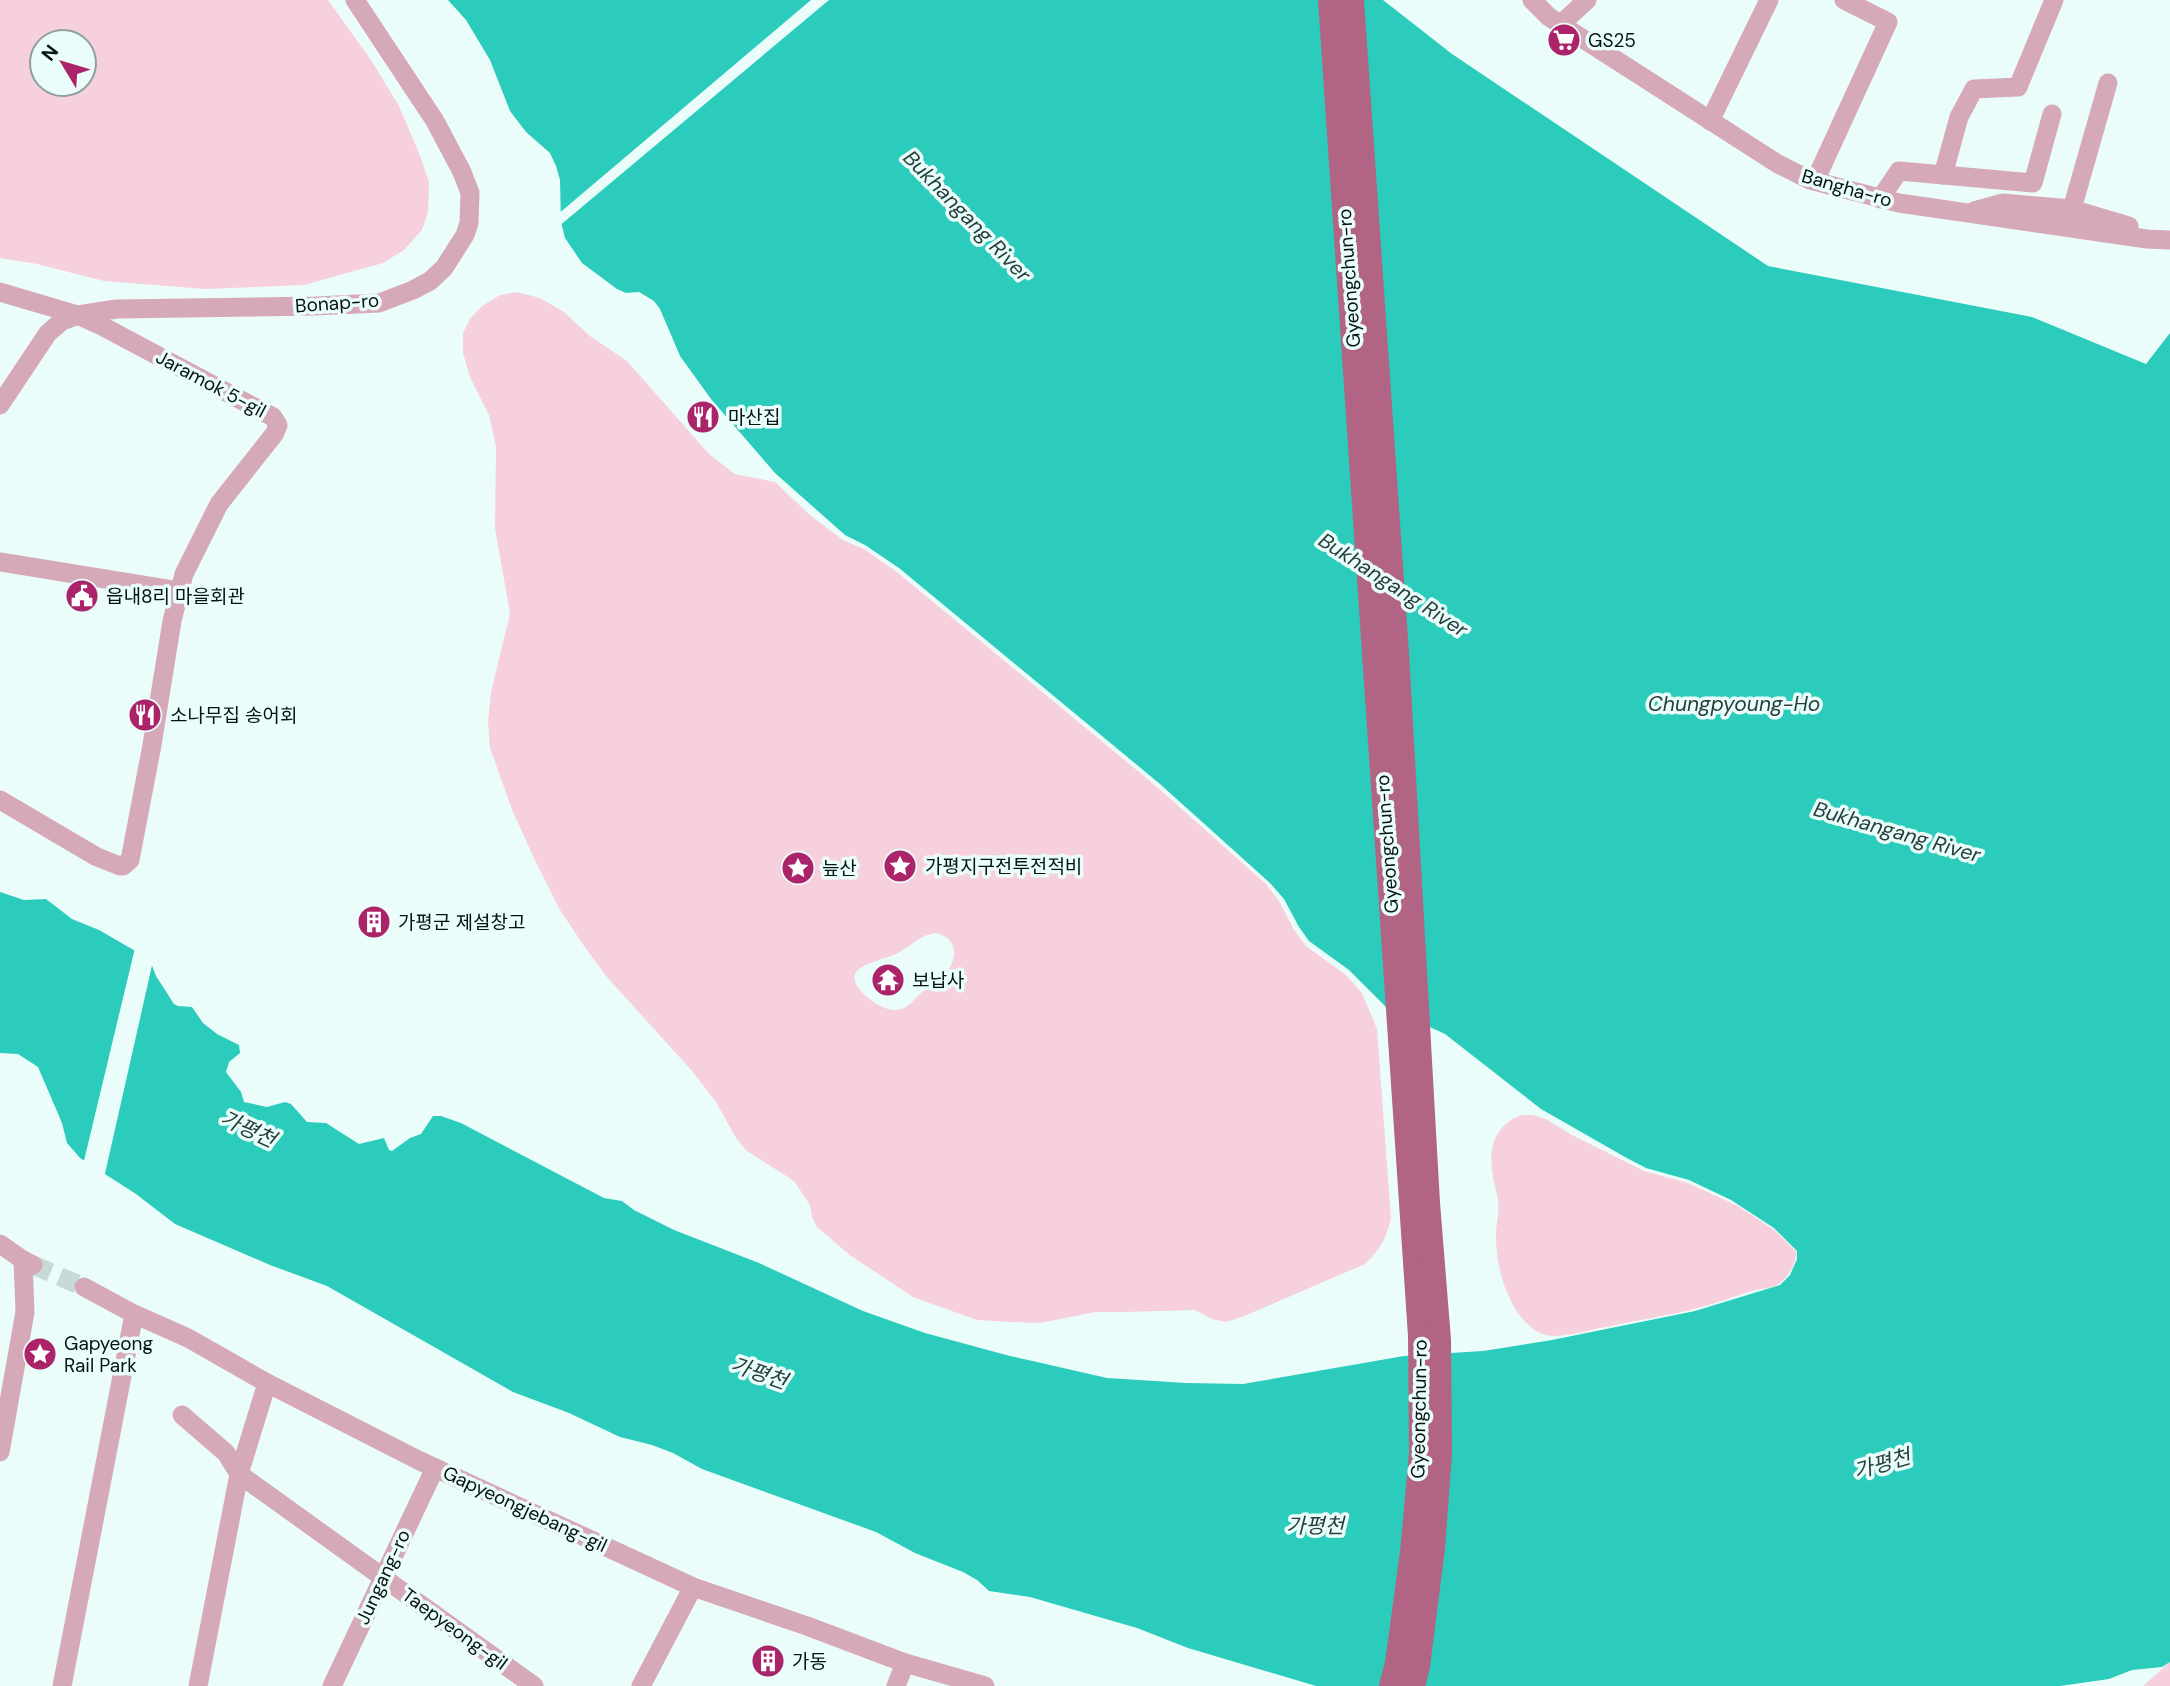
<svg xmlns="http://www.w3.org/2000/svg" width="2170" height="1686" viewBox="0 0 2170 1686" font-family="'DM Sans','Noto Sans KR',sans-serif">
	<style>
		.green { fill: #f7d0de; fill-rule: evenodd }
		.water { fill: #2bccbc }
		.pier { fill: #ebfdfa }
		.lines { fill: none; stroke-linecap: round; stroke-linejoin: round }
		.minor-tunnel { stroke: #c8dad7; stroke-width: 19; stroke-dasharray: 19 10; stroke-linecap: butt }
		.minor { stroke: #d6a9b9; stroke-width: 19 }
		.major { stroke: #b26484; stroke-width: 24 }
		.labels { text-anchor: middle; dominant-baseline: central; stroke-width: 7; stroke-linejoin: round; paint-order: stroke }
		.poi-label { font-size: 19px; fill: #041412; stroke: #ebfdfa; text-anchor: start }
		.street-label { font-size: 19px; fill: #041412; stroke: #ebfdfa }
		.water-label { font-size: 21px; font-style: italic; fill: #263f3b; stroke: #ebfdfa }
	</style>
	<rect width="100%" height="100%" fill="#ebfdfa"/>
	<g class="green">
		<path d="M0 0H328L371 60 399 106 421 158 429 182 428 212 422 230 404 250 383 263 304 285 205 289 104 281 37 264 0 258ZM42 42H84V84H42Z"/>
		<path d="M517 292 540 298 564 312 590 336 627 361 709 454 735 474 775 482 811 516 843 540 864 549 897 572 1156 786 1266 884 1279 901 1293 928 1306 946 1346 975 1362 993 1377 1029 1391 1219C1386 1238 1380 1250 1365 1264L1242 1317 1226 1322 1212 1319 1195 1310 1125 1312H1095L1041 1323 1010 1322 977 1320 913 1297 851 1256 817 1227 812 1217 810 1205 794 1181 747 1151 736 1138 716 1102 692 1071 606 976 584 946 560 910 534 858 513 812 490 748 488 721 491 692 510 614 495 528 496 447 489 415 470 377 463 353V333L470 319 482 306 500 295ZM935 933C960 937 958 962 943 977 937 983 928 987 921 993 913 1000 907 1010 895 1010 885 1010 874 1003 867 997 831 965 882 962 898 953 912 946 918 936 935 933Z"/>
		<path d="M1521 1115H1533L1546 1119 1572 1135 1644 1171 1688 1183 1738 1206 1773 1229 1796 1251C1797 1261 1789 1277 1780 1283 1772 1289 1764 1288 1755 1290 1735 1296 1715 1304 1694 1309 1667 1316 1638 1320 1611 1326 1592 1329 1572 1336 1553 1336 1546 1336 1539 1333 1533 1329 1507 1309 1495 1265 1496 1233 1497 1217 1501 1207 1496 1191 1488 1161 1487 1128 1521 1115Z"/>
		<polygon points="2170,1662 2170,1686 2143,1686"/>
	</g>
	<polygon class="water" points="448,0 1383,0 1452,54 1768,266 2032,317 2146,364 2170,333 2170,1662 2162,1667 2132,1670 2109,1679 2060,1686 1316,1686 1188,1648 1137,1628 1030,1597 989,1591 977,1580 963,1572 915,1553 876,1532 702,1469 673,1453 652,1445 620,1437 569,1413 513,1392 327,1286 270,1265 175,1224 136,1194 80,1158 67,1143 62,1123 38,1067 18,1054 0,1053 0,892 24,900 46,899 72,919 99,930 144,956 151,963 156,976 174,1004 178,1006 192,1007 203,1023 217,1034 239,1045 240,1053 229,1062 226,1072 241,1092 244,1102 267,1107 285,1102 291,1104 307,1122 326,1123 359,1144 384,1138 389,1150 392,1151 410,1138 421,1134 433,1116 441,1116 461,1123 604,1198 622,1201 634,1210 674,1230 759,1263 863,1311 925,1333 1010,1356 1107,1378 1186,1383 1243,1384 1404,1356 1483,1351 1552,1340 1695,1311 1780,1285 1790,1275 1797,1259 1797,1251 1774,1228 1731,1200 1689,1180 1646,1168 1625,1157 1541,1109 1445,1034 1386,1007 1349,970 1309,941 1299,927 1284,899 1270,883 1160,784 899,568 865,545 845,535 775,473 711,399 680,356 660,309 654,301 639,292 626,293 617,289 582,263 565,238 561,222 560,180 556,166 550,153 526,132 510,111 490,60 466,20"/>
	<g class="pier">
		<polygon points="811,0 829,0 558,227 557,215"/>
		<polygon points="135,948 146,953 153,961 104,1178 83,1165"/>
	</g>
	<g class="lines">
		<polyline class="minor-tunnel" points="33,1265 84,1287"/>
		<g class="minor">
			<polyline points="1532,0 1549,17 1778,164 1810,180 1899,203 2147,239 2170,240"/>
			<polyline points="1561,24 1587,0"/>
			<polyline points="1710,121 1769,0"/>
			<polyline points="1943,175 1959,117 1974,89 2018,87 2054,0"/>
			<polyline points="1815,181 1888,22 1844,0"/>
			<polyline points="1880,199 1899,171 2033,183 2052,114"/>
			<polyline points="2072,209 2108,83"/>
			<polyline points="1974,211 2003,203 2072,209 2129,226"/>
			<polyline points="0,292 78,315 102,326 273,417 278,425 275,433 219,504 184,574 172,621 152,745 130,860 123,866 120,866 97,857 0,800"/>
			<polyline points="0,405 48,333 62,321 78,315 116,309 315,306 379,303 413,290 430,281 444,268 465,235 469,223 470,193 462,172 435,121 355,0"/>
			<polyline points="0,562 179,591"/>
			<polyline points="0,1244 23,1260"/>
			<polyline points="84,1287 134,1314 188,1338 267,1383 420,1461 693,1587 807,1626 905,1663 985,1686"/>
			<polyline points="182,1415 226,1453 239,1474 534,1686"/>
			<polyline points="0,1452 25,1312 23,1260 33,1265"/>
			<polyline points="62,1686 134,1314"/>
			<polyline points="198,1686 239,1474 267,1383"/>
			<polyline points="332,1686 435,1468"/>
			<polyline points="641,1686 693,1587"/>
			<polyline points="896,1686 905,1663"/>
		</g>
		<g class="major">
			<polyline points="1330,0 1420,1336 1421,1454 1412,1552 1397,1663 1391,1686"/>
			<polyline points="1352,0 1397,653 1428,1203 1439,1340 1440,1453 1433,1548 1418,1666 1413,1686"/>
		</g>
	</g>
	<defs>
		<symbol id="supermarket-disc" viewBox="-11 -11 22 22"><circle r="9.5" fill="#ab246a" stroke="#ebfdfa"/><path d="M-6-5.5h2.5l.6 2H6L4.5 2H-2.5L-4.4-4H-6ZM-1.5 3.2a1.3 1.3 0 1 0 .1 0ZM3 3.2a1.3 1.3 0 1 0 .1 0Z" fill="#fff"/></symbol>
		<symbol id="restaurant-disc" viewBox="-11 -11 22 22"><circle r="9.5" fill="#ab246a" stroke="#ebfdfa"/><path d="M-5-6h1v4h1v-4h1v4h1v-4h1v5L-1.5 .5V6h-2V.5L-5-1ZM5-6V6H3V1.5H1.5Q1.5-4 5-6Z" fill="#fff"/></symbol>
		<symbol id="civic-disc" viewBox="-11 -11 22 22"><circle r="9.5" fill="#ab246a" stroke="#ebfdfa"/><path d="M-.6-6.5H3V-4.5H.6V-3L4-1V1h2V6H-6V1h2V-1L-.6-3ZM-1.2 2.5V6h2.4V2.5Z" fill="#fff"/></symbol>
		<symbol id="sight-disc" viewBox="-11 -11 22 22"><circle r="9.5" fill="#ab246a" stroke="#ebfdfa"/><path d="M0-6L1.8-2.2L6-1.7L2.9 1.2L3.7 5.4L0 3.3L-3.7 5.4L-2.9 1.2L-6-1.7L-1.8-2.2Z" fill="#fff"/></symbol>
		<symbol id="building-disc" viewBox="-11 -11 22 22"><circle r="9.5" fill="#ab246a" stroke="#ebfdfa"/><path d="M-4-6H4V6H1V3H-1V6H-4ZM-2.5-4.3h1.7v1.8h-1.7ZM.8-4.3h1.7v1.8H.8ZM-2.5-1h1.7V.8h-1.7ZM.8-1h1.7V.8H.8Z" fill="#fff"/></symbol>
		<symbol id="temple-disc" viewBox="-11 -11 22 22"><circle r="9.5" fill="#ab246a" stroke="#ebfdfa"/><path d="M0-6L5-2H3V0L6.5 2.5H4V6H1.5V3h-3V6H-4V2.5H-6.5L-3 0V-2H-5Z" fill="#fff"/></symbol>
	</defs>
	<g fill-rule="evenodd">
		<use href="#supermarket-disc" x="1545" y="21" width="38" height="38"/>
		<use href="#restaurant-disc" x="684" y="398" width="38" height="38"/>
		<use href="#civic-disc" x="63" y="577" width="38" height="38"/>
		<use href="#restaurant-disc" x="126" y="696" width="38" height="38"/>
		<use href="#sight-disc" x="881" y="847" width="38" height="38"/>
		<use href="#sight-disc" x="779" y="849" width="38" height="38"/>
		<use href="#building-disc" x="355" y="903" width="38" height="38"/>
		<use href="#temple-disc" x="869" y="961" width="38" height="38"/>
		<use href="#sight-disc" x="21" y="1335" width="38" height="38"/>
		<use href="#building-disc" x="749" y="1642" width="38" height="38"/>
	</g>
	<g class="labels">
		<g class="poi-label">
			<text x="1588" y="40">GS25</text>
			<text x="728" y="417">마산집</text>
			<text x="106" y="596">읍내8리 마을회관</text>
			<text x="170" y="715">소나무집 송어회</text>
			<text x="925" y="866">가평지구전투전적비</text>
			<text x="822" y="868">늪산</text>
			<text x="398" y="922">가평군 제설창고</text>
			<text x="912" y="980">보납사</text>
			<text x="64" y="1343">Gapyeong<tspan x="64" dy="22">Rail Park</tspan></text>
			<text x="792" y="1661">가동</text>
		</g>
		<g class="street-label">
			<text transform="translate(1847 188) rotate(16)">Bangha-ro</text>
			<text transform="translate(1349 278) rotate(-94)">Gyeongchun-ro</text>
			<text transform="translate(337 303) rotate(-4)">Bonap-ro</text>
			<text transform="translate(211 384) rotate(28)">Jaramok 5-gil</text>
			<text transform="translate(1387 844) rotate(-94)">Gyeongchun-ro</text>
			<text transform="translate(1419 1409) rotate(-89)">Gyeongchun-ro</text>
			<text transform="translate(525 1509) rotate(25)">Gapyeongjebang-gil</text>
			<text transform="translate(383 1577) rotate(-65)">Jungang-ro</text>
			<text transform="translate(455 1629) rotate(36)">Taepyeong-gil</text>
		</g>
		<g class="water-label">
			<text transform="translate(967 216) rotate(46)">Bukhangang River</text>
			<text transform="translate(1393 585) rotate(33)">Bukhangang River</text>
			<text x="1734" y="704">Chungpyoung-Ho</text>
			<text transform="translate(1897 832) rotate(16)">Bukhangang River</text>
			<text transform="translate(248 1129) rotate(25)">가평천</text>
			<text transform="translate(759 1373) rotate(19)">가평천</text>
			<text transform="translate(1882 1464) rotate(-16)">가평천</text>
			<text x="1315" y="1526">가평천</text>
		</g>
	</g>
	<g transform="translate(63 63) rotate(308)"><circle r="33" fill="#ebfdfa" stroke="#8fa09d" stroke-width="2"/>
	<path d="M0-5L12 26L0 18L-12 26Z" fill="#ab246a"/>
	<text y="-10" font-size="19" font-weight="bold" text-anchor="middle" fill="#041412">N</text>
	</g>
</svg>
